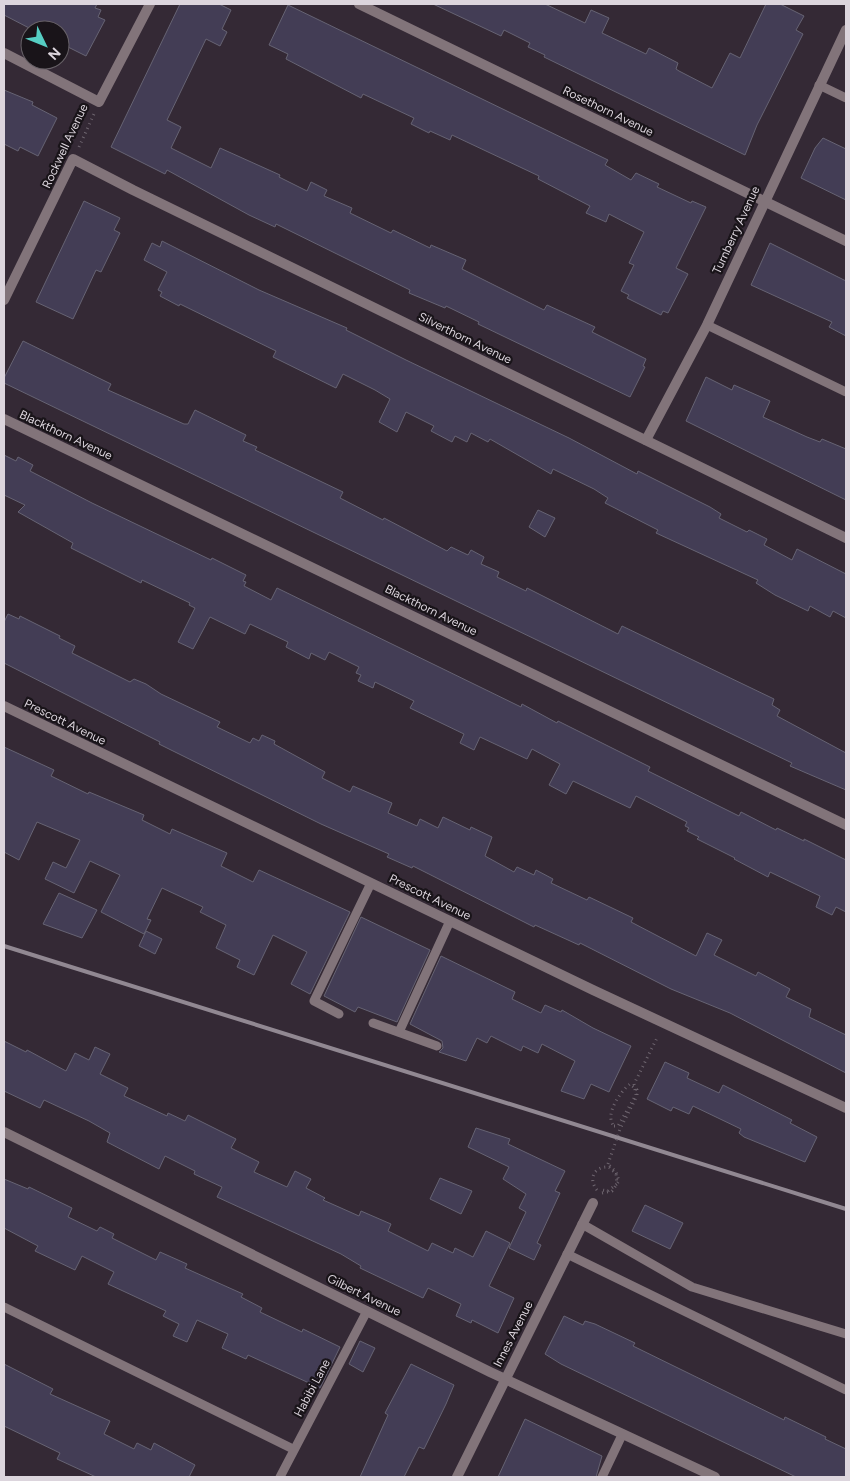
<svg xmlns="http://www.w3.org/2000/svg" width="850" height="1481" viewBox="0 0 850 1481" font-family="Figtree,sans-serif">
	<style>
		.building { fill: #433d55; stroke: #666373 }
		.lines { fill: none; stroke-linecap: round; stroke-linejoin: round }
		.path { stroke: #6e656f; stroke-width: 3; stroke-dasharray: 1 4; stroke-linecap: butt }
		.service { stroke: #82747a; stroke-width: 9 }
		.minor { stroke: #82747a; stroke-width: 10 }
		.rail { stroke: #918892; stroke-width: 4 }
		.path-bridge { stroke: #6e656f; stroke-width: 3; stroke-dasharray: 1 4; stroke-linecap: butt }
		.labels { text-anchor: middle; dominant-baseline: central; stroke-width: 4.5; stroke-linejoin: round; paint-order: stroke }
		.street-label { font-size: 12px; fill: #dcd5dd; stroke: #191419 }
	</style>
	<rect width="100%" height="100%" fill="#342935"/>
	<g class="building">
		<polygon points="4,4 97,4 95,8 101,10 98,17 105,20 86,56 60,43 60,30 33,30 4,15"/>
		<polygon points="180,4 219,4 231,10 222,29 227,32 220,46 206,39 167,120 181,127 171,148 211,168 220,148 280,175 279,177 307,191 311,182 327,190 324,196 352,208 350,213 391,233 393,230 430,248 431,245 466,260 462,269 544,310 547,305 595,327 592,332 646,359 643,366 645,367 630,397 478,324 479,322 446,306 445,308 409,293 410,290 276,224 275,227 249,215 167,170 165,174 111,147"/>
		<polygon points="433,4 545,4 585,23 591,10 609,18 602,33 646,54 649,48 678,63 676,69 679,71 712,88 730,53 740,58 766,4 780,4 804,16 796,30 803,34 757,125 745,155 544,57 545,55 528,47 530,43 504,30 501,36"/>
		<polygon points="288,5 608,160 605,165 631,180 636,173 659,184 657,187 691,203 692,201 706,207 676,268 688,274 668,313 663,311 661,315 627,298 629,295 621,291 634,265 629,263 644,232 609,214 606,222 586,213 590,206 538,179 539,176 452,135 450,140 430,131 429,133 411,124 414,118 363,94 361,98 286,59 288,54 269,45"/>
		<polygon points="4,90 33,102 32,105 57,118 38,156 20,147 18,151 4,144"/>
		<polygon points="823,138 846,149 846,200 801,178 815,148"/>
		<polygon points="84,201 120,218 114,230 120,233 101,272 96,270 73,319 36,302"/>
		<polygon points="162,241 259,290 347,328 346,330 406,360 569,438 637,474 638,471 710,507 721,514 719,518 747,532 749,530 767,539 764,545 792,560 797,549 846,574 846,618 833,611 830,617 810,606 808,611 775,595 756,583 758,580 656,533 658,530 605,503 608,498 594,489 553,469 551,474 490,439 488,442 471,433 467,442 455,436 452,442 431,431 434,426 406,412 397,432 379,422 390,399 375,390 343,374 336,388 273,357 276,351 180,304 179,306 160,296 162,292 158,290 167,272 144,260 152,243 160,247"/>
		<polygon points="770,243 846,281 846,336 829,327 832,322 751,285"/>
		<polygon points="23,341 111,384 108,390 184,424 188,424 195,410 246,435 243,441 257,447 255,450 343,492 340,498 383,520 384,518 447,551 451,547 468,555 471,550 484,557 481,564 499,572 497,577 526,591 527,588 618,634 622,626 774,699 772,705 780,710 777,716 846,753 846,790 790,766 792,763 4,383 4,378"/>
		<polygon points="706,377 732,390 734,385 770,401 763,417 807,437 820,442 822,439 846,449 846,500 686,421"/>
		<polygon points="4,455 16,461 18,457 33,465 30,471 92,503 211,560 212,558 246,575 243,581 246,582 244,586 271,600 277,588 521,707 522,704 557,723 558,721 650,767 648,771 739,816 741,812 776,830 777,828 804,841 804,839 846,860 846,912 836,907 832,915 816,907 820,896 770,872 768,877 734,859 735,858 697,839 699,837 687,831 689,828 685,826 687,822 636,796 630,808 573,781 566,794 549,785 560,764 532,749 527,759 480,737 474,750 460,743 464,734 410,708 414,701 375,682 373,688 358,681 361,675 356,673 359,667 329,652 325,660 311,653 309,659 286,647 288,642 250,624 245,634 210,617 193,649 178,642 195,608 189,605 190,603 142,580 141,583 71,548 73,543 18,512 25,505 4,495"/>
		<polygon points="538,510 555,518 545,537 529,527"/>
		<polygon points="8,614 19,619 20,616 60,636 59,638 75,646 72,653 130,682 134,679 146,684 161,694 220,722 217,727 250,743 253,738 259,741 262,735 275,741 274,744 325,772 322,778 350,792 353,786 392,803 388,813 417,826 420,819 438,828 443,817 470,830 471,827 492,837 485,856 514,872 517,867 534,875 536,870 553,879 551,883 587,900 589,897 633,918 631,922 696,956 707,933 722,940 714,955 756,976 758,972 790,989 786,997 811,1009 809,1017 846,1035 846,1073 730,1013 671,989 580,943 579,945 535,925 534,927 413,866 412,868 387,857 389,854 321,824 171,750 159,744 160,742 4,663 4,622"/>
		<polygon points="4,747 54,770 51,776 88,794 89,792 144,815 142,820 170,834 172,829 227,853 221,866 253,882 259,870 350,912 310,994 291,984 307,952 273,935 254,975 237,967 240,960 216,948 226,925 200,912 203,907 162,888 147,919 151,920 144,934 101,912 120,875 90,861 74,893 45,879 53,862 66,868 80,840 37,822 19,860 4,852"/>
		<polygon points="59,893 97,910 82,938 43,924"/>
		<polygon points="361,917 430,950 397,1022 358,1007 355,1012 324,996"/>
		<polygon points="146,931 162,939 155,954 139,946"/>
		<polygon points="441,956 515,992 512,999 541,1013 545,1005 561,1012 562,1010 593,1028 631,1046 609,1092 591,1084 584,1099 561,1091 575,1061 542,1044 538,1053 523,1046 521,1051 491,1036 487,1043 477,1038 466,1061 439,1052 443,1048 442,1041 410,1024"/>
		<polygon points="4,1041 26,1052 27,1050 66,1071 75,1053 89,1060 95,1047 110,1054 100,1074 128,1088 124,1096 167,1116 168,1113 185,1121 188,1115 236,1139 231,1148 259,1162 254,1172 287,1187 295,1171 311,1179 306,1188 325,1198 323,1200 359,1216 361,1211 391,1224 388,1231 428,1251 432,1243 453,1253 455,1248 473,1257 486,1231 510,1243 489,1286 514,1298 498,1333 472,1320 471,1323 456,1316 461,1304 428,1288 423,1298 360,1268 361,1266 341,1254 217,1197 222,1187 194,1174 195,1171 165,1156 159,1169 107,1142 110,1133 89,1121 44,1100 40,1108 4,1091"/>
		<polygon points="665,1062 689,1073 687,1078 719,1093 723,1085 792,1120 790,1123 817,1137 805,1162 744,1137 739,1133 741,1129 693,1106 689,1114 673,1107 671,1111 647,1099"/>
		<polygon points="476,1128 510,1139 508,1144 565,1171 555,1191 560,1193 537,1243 541,1245 534,1260 509,1248 526,1212 519,1208 526,1194 503,1179 509,1167 468,1147"/>
		<polygon points="440,1178 472,1191 461,1214 430,1199"/>
		<polygon points="4,1179 28,1189 29,1187 72,1208 68,1217 97,1231 100,1227 114,1234 112,1238 156,1260 160,1252 187,1264 185,1268 243,1294 241,1297 262,1308 260,1312 302,1332 303,1329 340,1347 320,1388 248,1355 246,1359 222,1348 228,1334 197,1320 187,1342 173,1336 179,1324 163,1316 166,1311 108,1284 114,1272 82,1256 75,1270 35,1251 38,1246 4,1228"/>
		<polygon points="645,1205 683,1223 670,1249 632,1231"/>
		<polygon points="564,1316 583,1325 585,1321 595,1324 635,1343 633,1346 784,1420 785,1417 826,1437 825,1439 846,1449 846,1477 796,1477 561,1364 545,1354"/>
		<polygon points="360,1341 375,1348 363,1372 349,1364"/>
		<polygon points="4,1364 53,1389 50,1394 110,1421 104,1434 134,1449 137,1443 151,1450 154,1443 195,1465 189,1477 96,1477 57,1459 60,1453 4,1426"/>
		<polygon points="411,1364 454,1385 446,1404 424,1449 419,1447 404,1477 360,1477 388,1415 385,1413"/>
		<polygon points="525,1419 602,1456 596,1477 498,1477"/>
	</g>
	<g class="lines">
		<g class="path">
			<polyline points="79,147 94,114"/>
			<polyline points="614,1126 618,1126 636,1095 634,1084 658,1036"/>
			<path d="M597 1190C588 1179 594 1166 609 1167L616 1174 617 1184 608 1191 602 1190"/>
			<polyline points="602,1193 612,1191 619,1181 616,1172 608,1164"/>
		</g>
		<g class="service">
			<polyline points="819,85 846,98"/>
			<polyline points="707,325 846,392"/>
			<polyline points="339,1014 314,1001 371,883"/>
			<polyline points="373,1023 437,1046"/>
			<polyline points="399,1032 450,921"/>
			<polyline points="582,1224 692,1287 846,1334"/>
			<polyline points="567,1254 846,1390"/>
			<polyline points="4,1307 293,1449"/>
			<polyline points="280,1477 367,1311"/>
			<polyline points="602,1477 622,1435"/>
		</g>
		<g class="minor">
			<polyline points="359,4 846,241"/>
			<polyline points="4,53 99,102 150,4"/>
			<polyline points="4,300 73,159 133,190 846,538"/>
			<polyline points="4,419 846,825"/>
			<polyline points="646,440 707,325 846,30"/>
			<polyline points="4,706 593,990 846,1108"/>
			<polyline points="4,1132 490,1372 715,1477"/>
			<polyline points="457,1477 593,1203"/>
		</g>
		<polyline class="rail" points="4,946 846,1209"/>
		<path class="path-bridge" d="M608 1164 620 1129 637 1096V1090L630 1084C620 1092 604 1115 614 1126"/>
	</g>
	<g class="labels">
		<g class="street-label">
			<text transform="translate(608 111) rotate(26)">Rosethorn Avenue</text>
			<text transform="translate(65 146) rotate(-65)">Rockwell Avenue</text>
			<text transform="translate(736 230) rotate(-65)">Turnberry Avenue</text>
			<text transform="translate(465 338) rotate(26)">Silverthorn Avenue</text>
			<text transform="translate(66 435) rotate(25)">Blackthorn Avenue</text>
			<text transform="translate(431 610) rotate(26)">Blackthorn Avenue</text>
			<text transform="translate(65 722) rotate(26)">Prescott Avenue</text>
			<text transform="translate(430 897) rotate(26)">Prescott Avenue</text>
			<text transform="translate(364 1295) rotate(26)">Gilbert Avenue</text>
			<text transform="translate(513 1334) rotate(-63)">Innes Avenue</text>
			<text transform="translate(312 1388) rotate(-62)">Habibi Lane</text>
		</g>
	</g>
	<rect width="850" height="1481" fill="none" stroke="#dcd5dd" stroke-width="10"/>
	<g transform="translate(45 45) rotate(133)"><circle r="24" fill="#191419" stroke="#676167"/>
	<path d="M0-4L9 19L0 12L-9 19Z" fill="#56cec3"/>
	<text y="-8" font-size="14" font-weight="bold" text-anchor="middle" fill="#dcd5dd">N</text>
	</g>
</svg>
